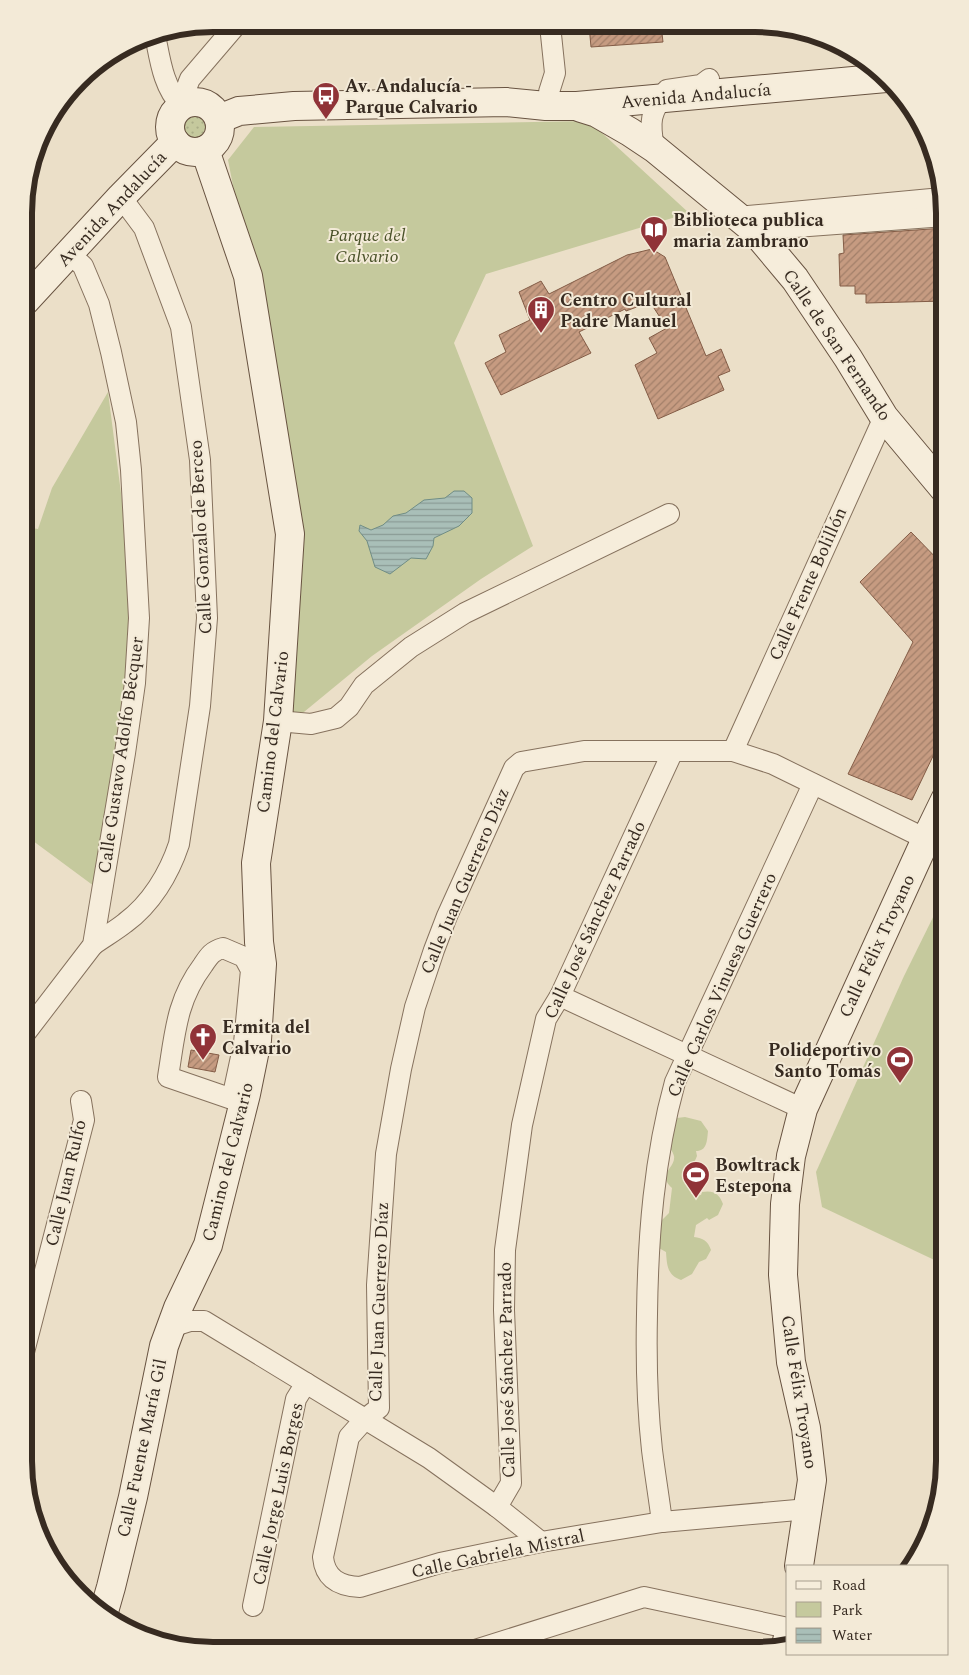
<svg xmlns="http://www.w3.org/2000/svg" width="969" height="1675" viewBox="0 0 969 1675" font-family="Spectral,serif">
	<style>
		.grass { fill: url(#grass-dots) }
		.park { fill: #c5c99d }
		.water { fill: url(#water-rules); stroke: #708d85 }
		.building { fill: url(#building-hatch); stroke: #835c46 }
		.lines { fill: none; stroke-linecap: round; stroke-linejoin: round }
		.street-casing { stroke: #86725e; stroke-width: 22 }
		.secondary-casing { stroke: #685341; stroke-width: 30 }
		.street { stroke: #f6eddb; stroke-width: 20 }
		.secondary { stroke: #f6eddb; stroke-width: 28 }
		.labels { text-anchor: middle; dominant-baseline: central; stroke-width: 4; stroke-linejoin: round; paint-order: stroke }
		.poi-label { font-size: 18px; font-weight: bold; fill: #372b21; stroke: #f3ead7; text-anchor: start }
		.street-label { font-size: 18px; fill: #372b21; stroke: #f3ead7 }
		.park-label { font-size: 18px; font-style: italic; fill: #4a5229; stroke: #f3ead7 }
		.rim { fill: none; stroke: #372b21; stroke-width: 6 }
	</style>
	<defs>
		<pattern id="grass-dots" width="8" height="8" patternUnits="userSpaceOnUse" patternTransform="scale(1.25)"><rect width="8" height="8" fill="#c5c99d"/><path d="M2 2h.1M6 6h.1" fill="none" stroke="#aaad87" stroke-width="1.8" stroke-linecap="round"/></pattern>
		<pattern id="water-rules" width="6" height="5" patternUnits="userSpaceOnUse" patternTransform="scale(1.25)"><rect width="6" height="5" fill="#a9bfb8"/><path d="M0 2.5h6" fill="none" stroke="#8a9b95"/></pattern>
		<pattern id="building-hatch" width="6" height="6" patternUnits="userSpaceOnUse" patternTransform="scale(1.25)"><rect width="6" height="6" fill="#c69b81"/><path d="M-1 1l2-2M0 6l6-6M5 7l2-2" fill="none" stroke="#a27f69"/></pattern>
	</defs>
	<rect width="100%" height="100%" fill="#ebdfc8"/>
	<circle class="grass" cx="194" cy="127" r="11"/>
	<g class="park">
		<polygon points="589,121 689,213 486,274 454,343 533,546 481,579 372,656 293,721 294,632 299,524 228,160 254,127"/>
		<polygon points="108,392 130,563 129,699 98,889 25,835 25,527 38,529 52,488"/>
		<polygon points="945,893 945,1265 822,1207 816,1172 904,976"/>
		<path d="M685 1117 701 1121 708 1131C707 1141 707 1151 696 1151L697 1156 694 1163C703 1184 691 1179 691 1194L701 1195 702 1192C713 1190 719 1193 723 1204L718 1215 709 1220 707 1218 696 1225 694 1237C703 1238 708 1241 711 1250L706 1259 699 1262 692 1274 681 1280C667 1275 667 1265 666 1252L657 1247 659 1223 669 1213 672 1188C656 1174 676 1168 674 1156 673 1152 670 1148 668 1145L673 1121 677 1118Z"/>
	</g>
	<polygon class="water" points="454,491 464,491 472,498 472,513 459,526 434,538 433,546 426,559 411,558 390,574 375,567 367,541 359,531 360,525 371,530 383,525 393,516 406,513 424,500 445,498"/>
	<g class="building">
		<polygon points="589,25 661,25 663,42 591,47"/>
		<polygon points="945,228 945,301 866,303 866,294 855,294 855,286 840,286 839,254 844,253 843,235"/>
		<polygon points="652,249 665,257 706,356 721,349 730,371 718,376 724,390 658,419 635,365 657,353 649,338 667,328 650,302 626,311 625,309 579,332 591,353 501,395 485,363 506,352 499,335 530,320 519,292 541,281 549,294 627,255"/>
		<polygon points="911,532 945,567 945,731 912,800 848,774 913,642 860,582"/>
		<polygon points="191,1050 219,1055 215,1072 188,1067"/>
	</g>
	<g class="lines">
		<defs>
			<g id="street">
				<path d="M155 35C160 59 163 87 181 105"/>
				<polyline points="549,92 555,73 550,25"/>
				<path d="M189 102C185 93 186 88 190 79L237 24"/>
				<path d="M654 148C649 121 650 113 667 90L701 85 709 79"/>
				<polyline points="737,217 942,198"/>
				<polyline points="754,230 945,216"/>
				<polyline points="278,721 311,724 336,718 349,707 364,685 411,647 465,613 669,514"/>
				<polyline points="733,751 884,417"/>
				<path d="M93 945C104 937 115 931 125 923 151 904 169 874 179 844L200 706 207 618 200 460 181 327 144 228 121 197"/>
				<path d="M223 948 244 957 251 970 244 1043 232 1099 168 1077C175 1034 176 1001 203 965 209 956 212 951 223 948Z"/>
				<polyline points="560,996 803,1109"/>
				<polyline points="24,1035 93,945 125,753 135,683 139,618 131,470 126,422 111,352 99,304 83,266 69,253"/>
				<polyline points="171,1327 190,1321 204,1321 429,1458 497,1507 541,1542"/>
				<polyline points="24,1352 84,1120 81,1101"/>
				<polyline points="497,1507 511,1483 504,1310 505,1250 522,1125 546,1019 560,996 673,751"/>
				<path d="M808 1509 662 1522 541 1542 440 1563 360 1587C340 1586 325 1579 323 1557L349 1437 365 1419 379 1408 377 1285 386 1154 401 1069 415 1007 434 950 447 916 514 768 521 762 584 751H733L773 764 926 839"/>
				<path d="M662 1522C659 1498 655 1474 652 1450 647 1405 646 1359 647 1314 648 1236 654 1158 675 1082L813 784"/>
				<polyline points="253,1606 296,1399 306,1383"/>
				<polyline points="475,1650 644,1597 788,1628"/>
			</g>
			<g id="secondary">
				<circle cx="195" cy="127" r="25"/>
				<polyline points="581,108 597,113 630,132 654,148 754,230 795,279 848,358 884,417 945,490"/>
				<polyline points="219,119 239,111 294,106 506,102 546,106 577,106 886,78"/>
				<polyline points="25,301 121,197 175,142"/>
				<polyline points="799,1566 812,1480 806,1428 791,1362 783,1275 785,1204 791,1156 803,1109 926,839 945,800"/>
				<polyline points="103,1615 111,1587 133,1497 164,1346 178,1308 208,1245 246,1094 257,1040 262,964 259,942 256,863 278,721 290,534 248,276 205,150"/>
				<polyline points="786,1645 788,1637"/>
			</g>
		</defs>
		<use href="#street" class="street-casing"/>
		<use href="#secondary" class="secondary-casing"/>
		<use href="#street" class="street"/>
		<use href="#secondary" class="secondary"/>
	</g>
	<defs>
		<symbol id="bus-pin" viewBox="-11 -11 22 30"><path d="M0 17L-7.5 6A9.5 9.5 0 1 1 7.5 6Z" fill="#903338" stroke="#f3ead7"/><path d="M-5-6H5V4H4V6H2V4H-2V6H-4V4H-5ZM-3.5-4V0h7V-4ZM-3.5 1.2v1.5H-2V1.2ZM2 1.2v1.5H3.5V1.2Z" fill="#fff"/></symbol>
		<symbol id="library-pin" viewBox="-11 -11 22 30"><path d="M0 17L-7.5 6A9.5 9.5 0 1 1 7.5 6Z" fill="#903338" stroke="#f3ead7"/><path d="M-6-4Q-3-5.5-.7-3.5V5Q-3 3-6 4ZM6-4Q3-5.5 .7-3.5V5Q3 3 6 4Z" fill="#fff"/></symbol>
		<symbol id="building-pin" viewBox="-11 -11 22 30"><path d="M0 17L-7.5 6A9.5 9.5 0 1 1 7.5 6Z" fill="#903338" stroke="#f3ead7"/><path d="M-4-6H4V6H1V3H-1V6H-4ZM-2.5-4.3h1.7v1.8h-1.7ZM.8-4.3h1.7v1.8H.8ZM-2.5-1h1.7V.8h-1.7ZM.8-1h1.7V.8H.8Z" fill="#fff"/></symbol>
		<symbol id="church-pin" viewBox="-11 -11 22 30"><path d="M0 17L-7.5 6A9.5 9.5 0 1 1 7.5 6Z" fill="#903338" stroke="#f3ead7"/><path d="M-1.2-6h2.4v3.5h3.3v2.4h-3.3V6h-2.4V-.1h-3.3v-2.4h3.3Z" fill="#fff"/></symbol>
		<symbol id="stadium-pin" viewBox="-11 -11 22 30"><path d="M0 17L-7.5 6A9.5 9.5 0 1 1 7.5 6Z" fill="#903338" stroke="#f3ead7"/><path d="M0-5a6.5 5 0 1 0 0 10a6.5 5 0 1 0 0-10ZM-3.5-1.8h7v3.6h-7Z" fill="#fff"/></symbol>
	</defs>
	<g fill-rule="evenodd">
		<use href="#bus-pin" x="310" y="80" width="32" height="43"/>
		<use href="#library-pin" x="638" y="214" width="32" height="43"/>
		<use href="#building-pin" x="525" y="294" width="32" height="43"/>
		<use href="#church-pin" x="187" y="1021" width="32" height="43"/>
		<use href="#stadium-pin" x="884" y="1044" width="32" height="43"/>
		<use href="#stadium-pin" x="680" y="1159" width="32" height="43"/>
	</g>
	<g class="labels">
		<g class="poi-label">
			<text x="345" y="86">Av. Andalucía -<tspan x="345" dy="21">Parque Calvario</tspan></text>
			<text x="673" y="220">Biblioteca publica<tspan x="673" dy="21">maria zambrano</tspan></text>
			<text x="560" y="300">Centro Cultural<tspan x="560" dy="21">Padre Manuel</tspan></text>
			<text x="222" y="1027">Ermita del<tspan x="222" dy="21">Calvario</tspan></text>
			<text x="881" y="1050" text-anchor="end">Polideportivo<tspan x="881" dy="21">Santo Tomás</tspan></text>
			<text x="715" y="1165">Bowltrack<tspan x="715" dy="21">Estepona</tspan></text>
		</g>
		<g class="street-label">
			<text transform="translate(696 96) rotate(-5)">Avenida Andalucía</text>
			<text transform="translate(112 209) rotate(-47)">Avenida Andalucía</text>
			<text transform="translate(837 345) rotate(56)">Calle de San Fernando</text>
			<text transform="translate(201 537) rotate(-93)">Calle Gonzalo de Berceo</text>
			<text transform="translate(808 584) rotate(-66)">Calle Frente Bolillón</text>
			<text transform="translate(273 732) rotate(-83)">Camino del Calvario</text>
			<text transform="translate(121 755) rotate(-82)">Calle Gustavo Adolfo Bécquer</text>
			<text transform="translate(465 881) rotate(-67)">Calle Juan Guerrero Díaz</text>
			<text transform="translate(595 920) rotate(-65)">Calle José Sánchez Parrado</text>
			<text transform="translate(877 946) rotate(-65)">Calle Félix Troyano</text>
			<text transform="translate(722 985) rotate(-66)">Calle Carlos Vinuesa Guerrero</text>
			<text transform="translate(228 1162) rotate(-76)">Camino del Calvario</text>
			<text transform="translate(66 1183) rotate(-77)">Calle Juan Rulfo</text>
			<text transform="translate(379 1302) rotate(-88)">Calle Juan Guerrero Díaz</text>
			<text transform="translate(507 1370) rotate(-91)">Calle José Sánchez Parrado</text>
			<text transform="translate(799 1392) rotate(81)">Calle Félix Troyano</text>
			<text transform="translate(142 1448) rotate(-78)">Calle Fuente María Gil</text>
			<text transform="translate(278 1494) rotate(-78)">Calle Jorge Luis Borges</text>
			<text transform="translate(498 1554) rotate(-12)">Calle Gabriela Mistral</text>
		</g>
		<g class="park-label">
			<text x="367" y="235">Parque del<tspan x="367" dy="21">Calvario</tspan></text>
		</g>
	</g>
	<path d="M0 0H969V1675H0ZM213 32H755A181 181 0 0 1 936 213V1461A181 181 0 0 1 755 1642H213A181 181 0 0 1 32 1461V213A181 181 0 0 1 213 32Z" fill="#f3ead7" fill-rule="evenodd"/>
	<path class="rim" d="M213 32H755A181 181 0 0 1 936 213V1461A181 181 0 0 1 755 1642H213A181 181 0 0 1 32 1461V213A181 181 0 0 1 213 32Z"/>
	<rect x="786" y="1565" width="162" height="90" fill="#f3ead7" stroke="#a89e8e"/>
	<rect x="796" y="1581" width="25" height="8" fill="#f6eddb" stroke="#a89e8e"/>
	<text x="832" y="1590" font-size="15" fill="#372b21">Road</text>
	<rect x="796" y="1602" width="25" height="15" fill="#c5c99d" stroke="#a89e8e"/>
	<text x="832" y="1615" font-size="15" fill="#372b21">Park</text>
	<rect x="796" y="1628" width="25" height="15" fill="url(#water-rules)" stroke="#a89e8e"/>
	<text x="832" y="1640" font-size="15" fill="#372b21">Water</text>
</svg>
